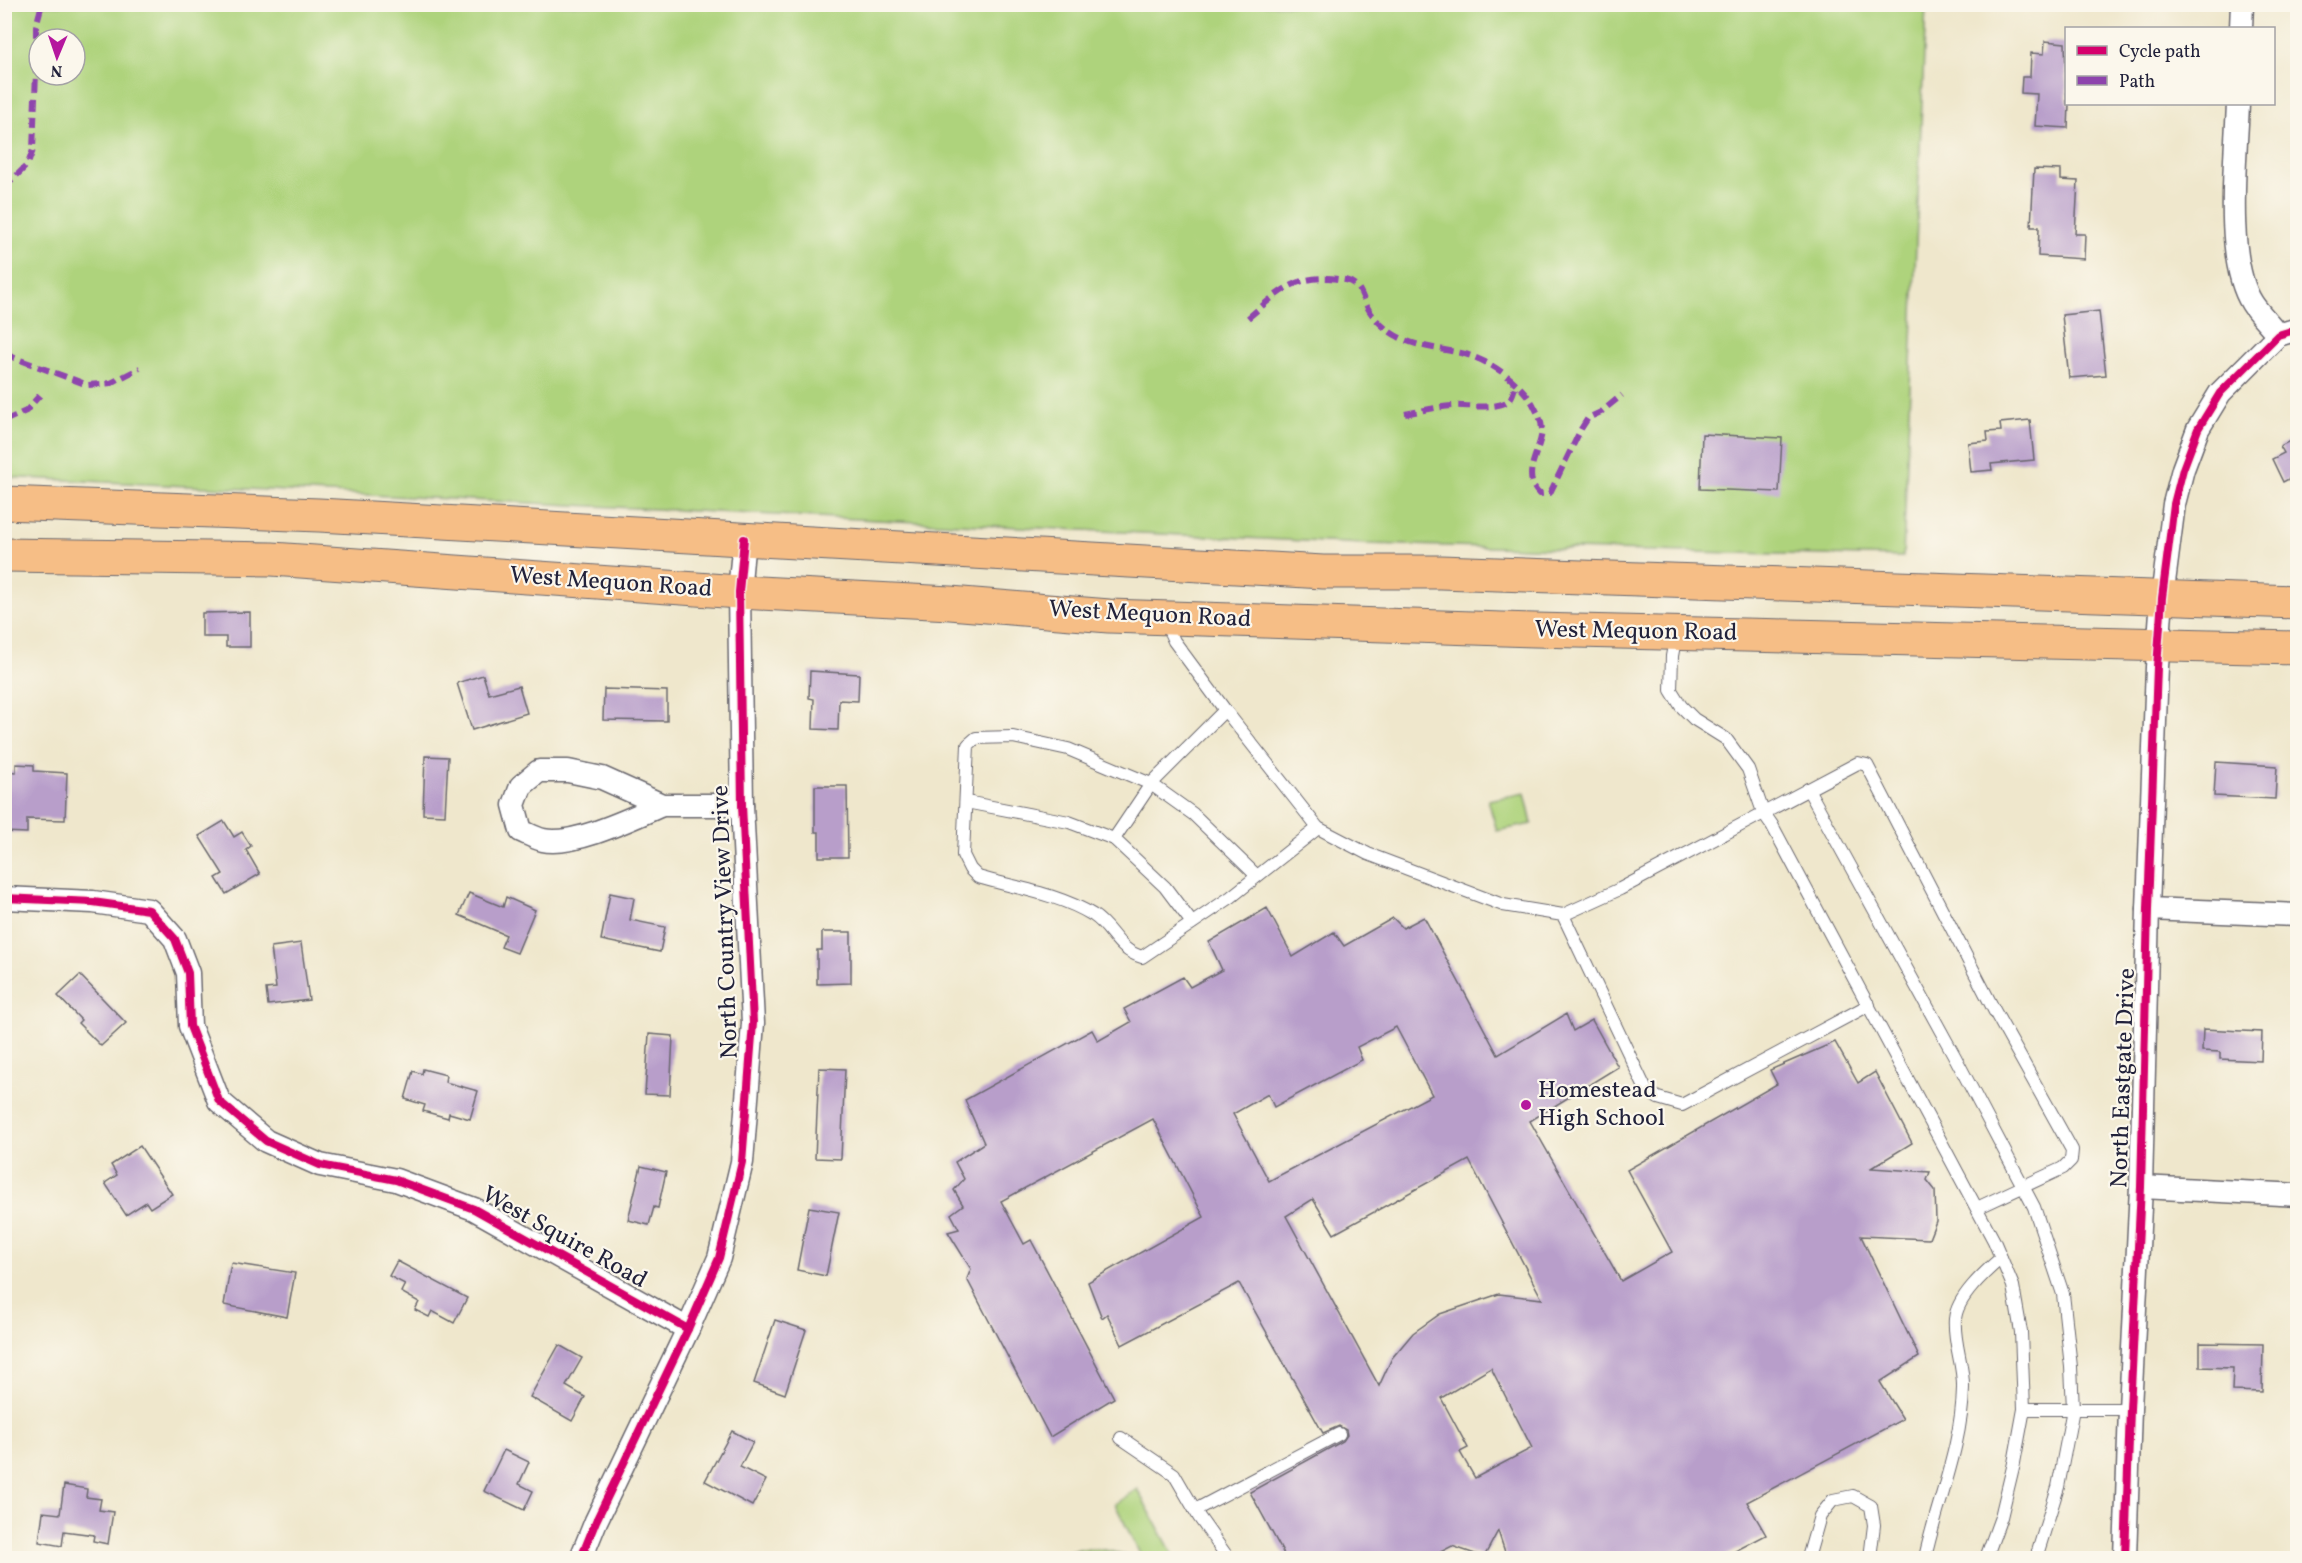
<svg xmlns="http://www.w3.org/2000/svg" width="2302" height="1563" viewBox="0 0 2302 1563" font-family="Vollkorn,serif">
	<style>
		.green { fill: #aed37c; stroke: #687a5c; stroke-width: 1.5; fill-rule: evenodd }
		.building { fill: #b89eca; fill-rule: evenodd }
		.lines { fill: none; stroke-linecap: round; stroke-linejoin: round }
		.lane-casing { stroke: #6a676e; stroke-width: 14 }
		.street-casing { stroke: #6a676e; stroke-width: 25 }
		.primary-casing { stroke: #6a676e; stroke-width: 35 }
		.lane { stroke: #fff; stroke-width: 12 }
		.street { stroke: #fff; stroke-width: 22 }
		.primary { stroke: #f6be86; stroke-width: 33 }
		.quiet { stroke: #8e44ad; stroke-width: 6; stroke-dasharray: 12 6; stroke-linecap: butt }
		.cycleway-casing { stroke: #fbf7ec; stroke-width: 11 }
		.cycleway { stroke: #d6006c; stroke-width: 8 }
		.poi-dot { fill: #b5179e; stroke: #fbf7ec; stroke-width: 2 }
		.labels { text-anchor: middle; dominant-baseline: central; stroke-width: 4.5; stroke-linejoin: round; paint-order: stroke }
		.street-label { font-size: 24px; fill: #22223b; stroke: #fbf7ec }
		.poi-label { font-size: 24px; fill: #22223b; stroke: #fbf7ec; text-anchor: start }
	</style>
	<rect width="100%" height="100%" fill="#fbf7ec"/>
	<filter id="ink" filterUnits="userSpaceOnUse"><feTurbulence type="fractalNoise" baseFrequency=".0167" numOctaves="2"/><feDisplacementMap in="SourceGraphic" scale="12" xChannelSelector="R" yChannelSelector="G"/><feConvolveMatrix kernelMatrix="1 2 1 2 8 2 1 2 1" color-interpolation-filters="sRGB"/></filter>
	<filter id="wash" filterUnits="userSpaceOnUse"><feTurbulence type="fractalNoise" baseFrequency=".008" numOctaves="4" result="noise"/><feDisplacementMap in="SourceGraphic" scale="24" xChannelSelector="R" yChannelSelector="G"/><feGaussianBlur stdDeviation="1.35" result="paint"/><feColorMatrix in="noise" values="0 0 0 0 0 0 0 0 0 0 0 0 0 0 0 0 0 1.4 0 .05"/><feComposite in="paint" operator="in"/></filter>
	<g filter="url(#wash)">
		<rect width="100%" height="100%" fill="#efe7cc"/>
		<g class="green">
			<path d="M4 5H1926L1903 557 1365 544 5 477ZM39 39H75V75H39Z"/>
			<polygon points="1525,793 1532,824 1497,831 1488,800"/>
			<polygon points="1137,1489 1175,1558 1142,1558 1115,1504"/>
			<polygon points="1079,1549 1105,1550 1140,1558 1051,1558"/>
		</g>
		<g id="blocks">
			<g class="building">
				<polygon points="2045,41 2065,43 2067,104 2069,104 2068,128 2035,126 2037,94 2021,93 2022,77 2030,77 2031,53 2044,54"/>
				<polygon points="2034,169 2061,170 2061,180 2078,181 2075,234 2085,234 2084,259 2038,256 2039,227 2031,227"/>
				<polygon points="2099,311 2106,375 2069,378 2062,315"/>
				<polygon points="2030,420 2034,460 1991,464 1992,470 1971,472 1968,443 1988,441 1987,432 2001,431 2000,423"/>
				<polygon points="1702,434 1782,438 1779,492 1700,489"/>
				<polygon points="2298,437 2298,478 2296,475 2283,482 2272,459 2284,453 2280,446"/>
				<polygon points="250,612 250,647 226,647 226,637 202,637 202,613"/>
				<polygon points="810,671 859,674 858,701 839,700 838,730 813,729 814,699 809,698"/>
				<polygon points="483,675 489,694 519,686 527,713 472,730 457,683"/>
				<polygon points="604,689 667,691 667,721 603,720"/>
				<polygon points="425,756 448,757 445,815 423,814"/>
				<polygon points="2216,762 2277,766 2275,799 2214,796"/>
				<polygon points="16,764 34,765 34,771 67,773 65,820 27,819 27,833 4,832 4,771 16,772"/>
				<polygon points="815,786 847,786 848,857 819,857 819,832 815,832"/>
				<polygon points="224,821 234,837 242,832 251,846 246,850 260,874 226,894 216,878 223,874 199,836"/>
				<polygon points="469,893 503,907 506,897 535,910 517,953 501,947 506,935 459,915"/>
				<polygon points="610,893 634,898 630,920 665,927 660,952 601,940"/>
				<path d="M1267 908 1293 957 1334 932 1344 946 1393 918 1403 928 1424 917 1498 1055 1566 1014 1573 1031 1592 1020 1618 1067 1530 1121 1621 1281 1672 1252 1627 1170 1777 1084 1770 1070 1835 1042 1858 1083 1875 1072 1912 1143 1871 1168 1930 1172 1927 1180 1935 1190 1936 1221 1929 1239 1861 1236 1919 1357 1880 1382 1903 1419 1747 1502 1766 1535 1722 1558H1507L1498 1531 1484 1557 1452 1546 1429 1558H1286L1250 1492 1343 1441 1347 1435 1346 1430 1339 1426 1323 1433 1239 1283 1122 1345 1107 1314 1102 1318 1088 1282 1204 1217 1153 1119 1001 1201 1024 1244 1031 1240 1114 1398 1050 1437 967 1279 971 1269 948 1232 959 1229 951 1214 963 1205 954 1190 964 1179 955 1162 984 1143 965 1100 1092 1030 1098 1041 1131 1022 1124 1009 1183 977 1190 987 1222 970 1209 942ZM1396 1027 1432 1095 1269 1181 1233 1114 1268 1094 1274 1107 1362 1060 1357 1047ZM1469 1160 1542 1299 1499 1294 1440 1314 1413 1333 1392 1358 1379 1386 1286 1216 1313 1199 1334 1234ZM1491 1368 1532 1448 1475 1478 1460 1452 1468 1448 1441 1398Z"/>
				<polygon points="822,932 851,932 851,983 817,984 817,950 822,950"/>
				<polygon points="301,943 309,1000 268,1005 266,989 276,988 271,947"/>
				<polygon points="80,975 126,1023 101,1046 78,1023 81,1020 58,996"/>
				<polygon points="2203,1029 2262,1032 2261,1061 2220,1059 2220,1052 2202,1051"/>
				<polygon points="649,1034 673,1036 670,1095 645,1094"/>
				<polygon points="819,1068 845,1069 841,1159 815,1158"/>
				<polygon points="423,1069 446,1075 445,1082 478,1091 470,1119 449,1113 448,1118 423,1111 425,1105 405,1099 413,1071 422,1074"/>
				<polygon points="140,1146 172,1194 150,1208 146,1202 126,1215 105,1183 117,1175 111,1165"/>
				<polygon points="641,1166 666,1172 658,1208 654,1207 649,1225 628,1220"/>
				<polygon points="809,1207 839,1212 826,1276 797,1270"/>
				<polygon points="397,1261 467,1298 454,1323 432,1311 429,1317 415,1310 419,1302 401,1292 405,1284 389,1276"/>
				<polygon points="231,1263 295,1273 287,1317 224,1305"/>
				<polygon points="775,1320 806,1330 785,1394 754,1383"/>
				<polygon points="2200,1343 2263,1344 2262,1392 2232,1391 2233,1368 2200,1367"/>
				<polygon points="559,1345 582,1358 566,1386 585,1397 572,1421 530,1397"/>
				<polygon points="732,1431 753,1442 740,1467 766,1480 752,1506 705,1481"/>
				<polygon points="504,1450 529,1462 519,1484 533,1491 524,1510 484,1491"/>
				<polygon points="64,1485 87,1489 86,1497 101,1499 99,1510 113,1512 108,1544 93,1541 94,1535 64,1531 62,1546 39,1542 43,1512 60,1514"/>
			</g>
		</g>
	</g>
	<g filter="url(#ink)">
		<use href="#blocks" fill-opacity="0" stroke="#6a676e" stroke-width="1.5"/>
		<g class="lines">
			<defs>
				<g id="lane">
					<polyline points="1165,621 1174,641 1225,710"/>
					<polyline points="1676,635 1672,656 1671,690 1681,706 1694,719 1726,739 1748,769 1763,812 1772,825 1994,1241 2013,1286 2021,1332 2024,1409 2014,1463 2001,1517 1986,1558"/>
					<polyline points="1808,789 1955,1057 2034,1207 2063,1294 2071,1367 2073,1409 2058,1487 2036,1558"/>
					<polyline points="966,802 1069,822 1114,839 1165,887 1192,923"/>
					<polyline points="1114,839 1151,784 1225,710 1318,828 1368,854 1503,905 1563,915 1620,889 1858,763 1867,765 1994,1010 2072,1150 2071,1160 2063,1168 1977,1208"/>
					<path d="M1256 875 1193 814 1151 784 1068 749 1013 737 976 738 968 745 963 855 970 869 978 877C1016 888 1059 894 1093 915 1113 928 1117 950 1142 957L1231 897 1318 828"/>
					<polyline points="1563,915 1646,1090 1658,1098 1682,1105 1869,1005"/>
					<polyline points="2024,1409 2130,1409"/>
					<polyline points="1121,1438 1174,1474 1199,1517 1228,1558"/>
					<polyline points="1195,1510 1339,1434"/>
					<polyline points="1808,1558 1820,1516 1833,1500 1853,1496 1871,1506 1874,1525 1870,1558"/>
					<path d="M1925 1558C1937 1502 1962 1447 1963 1388 1964 1366 1953 1342 1955 1319 1957 1297 1985 1272 2001 1258"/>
				</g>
				<g id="street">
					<polyline points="2241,28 2242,4"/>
					<path d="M2238 104C2236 156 2224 259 2252 303 2259 314 2270 324 2278 335"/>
					<path d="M662 805C634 817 573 847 543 840 535 838 528 834 521 831L514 805 521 786 539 771H568L602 778 662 805H742"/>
					<polyline points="4,898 93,902 149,910 175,939 188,973 190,1026 219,1101 266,1141 320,1165 396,1180 474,1209 688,1329"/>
					<polyline points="2148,909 2298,915"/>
					<polyline points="2141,1187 2298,1195"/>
					<polyline points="581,1558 596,1521 688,1329 719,1258 742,1162 753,1023 742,805 739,592 744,539"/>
					<polyline points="2125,1558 2130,1409 2141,1187 2148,909 2157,667 2162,598 2174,504 2183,469 2198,429 2220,393 2278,335 2298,329"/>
				</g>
				<g id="primary">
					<polyline points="4,503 319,515 1323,572 1440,572 2298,602"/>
					<polyline points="4,555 272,559 739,592 950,603 1109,616 1535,630 2298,648"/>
				</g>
			</defs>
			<use href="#lane" class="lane-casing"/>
			<use href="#street" class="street-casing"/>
			<use href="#primary" class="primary-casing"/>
			<use href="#lane" class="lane"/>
			<use href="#street" class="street"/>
			<use href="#primary" class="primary"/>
			<g class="quiet">
				<polyline points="4,188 28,164 33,150 36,72 36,26 42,4"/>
				<path d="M1248 318C1281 290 1298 272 1345 280 1362 284 1361 297 1369 310 1375 320 1385 329 1395 335 1417 348 1441 348 1465 354 1490 361 1519 381 1533 404 1537 412 1542 420 1542 430 1541 451 1520 474 1539 494L1550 493 1581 429 1588 418 1601 412 1622 395"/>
				<polyline points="4,354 88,385 111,383 140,368"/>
				<path d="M1405 414C1420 411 1436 407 1452 406 1466 405 1497 410 1508 401 1513 397 1514 390 1516 384"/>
				<polyline points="4,421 26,411 40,395"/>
			</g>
			<defs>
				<g id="cycleway">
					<polyline points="4,898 93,902 149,910 175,939 188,973 190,1026 219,1101 266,1141 320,1165 396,1180 474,1209 688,1329"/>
					<polyline points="581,1558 596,1521 688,1329 719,1258 742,1162 753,1023 742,805 739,592 744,539"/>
					<polyline points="2125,1558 2130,1409 2141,1187 2148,909 2157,667 2162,598 2174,504 2183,469 2198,429 2220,393 2278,335 2298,329"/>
				</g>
			</defs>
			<use href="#cycleway" class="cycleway-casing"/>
			<use href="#cycleway" class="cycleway"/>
		</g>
	</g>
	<circle class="poi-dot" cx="1526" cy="1105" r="6"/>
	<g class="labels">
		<g class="street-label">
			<text transform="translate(611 583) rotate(4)">West Mequon Road</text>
			<text transform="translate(1150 615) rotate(3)">West Mequon Road</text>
			<text transform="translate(1636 632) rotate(1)">West Mequon Road</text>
			<text transform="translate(726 922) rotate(-92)">North Country View Drive</text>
			<text transform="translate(2124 1078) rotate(-88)">North Eastgate Drive</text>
			<text transform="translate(564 1238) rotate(29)">West Squire Road</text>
		</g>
		<g class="poi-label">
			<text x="1538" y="1091">Homestead<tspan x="1538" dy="28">High School</tspan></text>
		</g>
	</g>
	<rect width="2302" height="1563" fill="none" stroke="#fbf7ec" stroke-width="24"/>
	<rect x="2065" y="27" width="210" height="78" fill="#fbf7ec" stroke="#a4a2a5" stroke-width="1.5"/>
	<rect x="2077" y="46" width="30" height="9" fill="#d6006c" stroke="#a4a2a5" stroke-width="1.5"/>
	<text x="2119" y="57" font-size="18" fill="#22223b">Cycle path</text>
	<rect x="2077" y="76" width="30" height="9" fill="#8e44ad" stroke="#a4a2a5" stroke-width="1.5"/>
	<text x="2119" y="87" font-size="18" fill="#22223b">Path</text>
	<g transform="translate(57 57) rotate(182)"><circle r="28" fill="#fbf7ec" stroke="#a4a2a5" stroke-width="1.5"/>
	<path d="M0-4.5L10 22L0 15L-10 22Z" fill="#b5179e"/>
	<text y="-9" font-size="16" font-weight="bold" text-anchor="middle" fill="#22223b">N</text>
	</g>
</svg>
